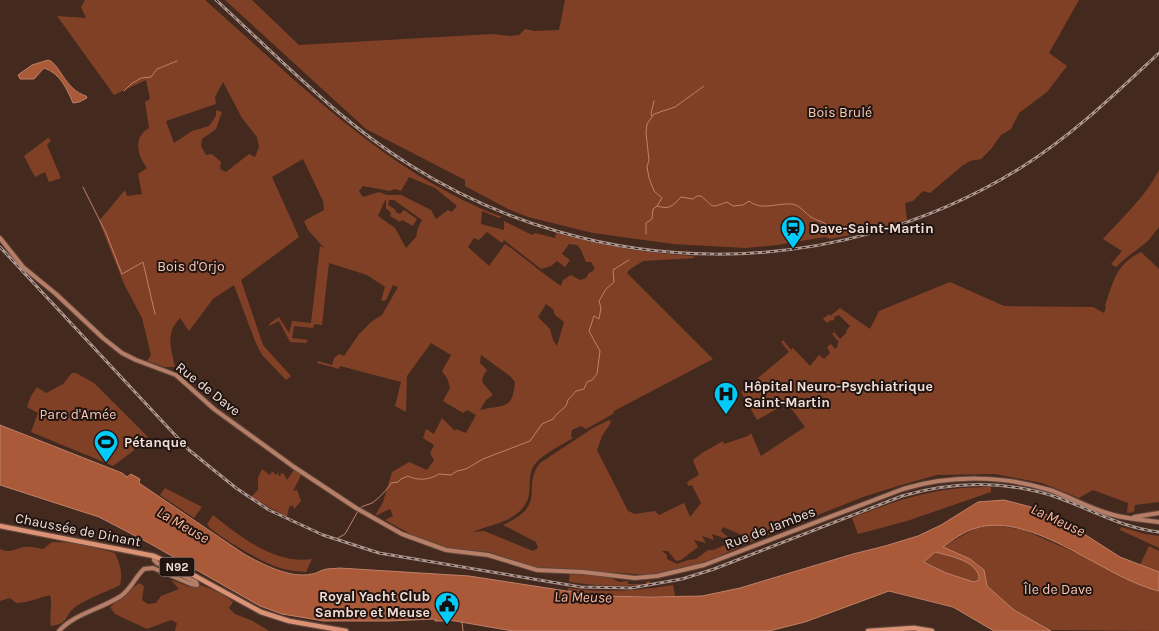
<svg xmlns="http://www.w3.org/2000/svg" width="1159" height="631" viewBox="0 0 1159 631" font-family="Karla,sans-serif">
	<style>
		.green { fill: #804026; fill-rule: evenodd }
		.water { fill: #aa5939; stroke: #bf8168; fill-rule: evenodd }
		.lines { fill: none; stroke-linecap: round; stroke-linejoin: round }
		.stream { stroke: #bf8168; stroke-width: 1 }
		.secondary-casing { stroke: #60463c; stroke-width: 6 }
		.primary-casing { stroke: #60463c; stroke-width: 7 }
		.secondary { stroke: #b67d67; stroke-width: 4 }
		.primary { stroke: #db9275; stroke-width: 4.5 }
		.rail-casing { stroke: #ac968e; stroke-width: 3 }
		.rail { stroke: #221511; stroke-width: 1; stroke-dasharray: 4; stroke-linecap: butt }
		.labels { text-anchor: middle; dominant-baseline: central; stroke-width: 4; stroke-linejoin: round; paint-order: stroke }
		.shield { fill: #221511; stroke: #b2a29c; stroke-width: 1 }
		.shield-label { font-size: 12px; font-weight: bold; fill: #f0ded7 }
		.park-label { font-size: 14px; fill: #f6c8b6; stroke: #221511 }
		.poi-label { font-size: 14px; font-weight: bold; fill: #f0ded7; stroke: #221511; text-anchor: start }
		.street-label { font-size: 14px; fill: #f0ded7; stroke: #221511 }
		.water-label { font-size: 15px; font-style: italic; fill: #fbb79d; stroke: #221511 }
	</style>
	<rect width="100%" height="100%" fill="#44291f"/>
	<g class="green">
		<path d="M85 0H205C297 81 386 173 502 217L499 218 482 211 481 224 504 230V221L532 235 535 233 555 238 556 233 560 234C606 246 645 253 693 256L695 258 643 261 629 270 627 273 713 359 614 411 613 414 586 429 581 426 572 430 571 436 573 438C563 444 543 454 535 464 523 481 539 498 515 515 503 524 486 526 473 532L484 531 533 551 538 548 536 542 503 525C550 503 520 489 540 463L593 428 609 420 611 421 610 424 602 436 597 450 628 511 635 514 655 511 659 515 684 503 690 517 701 503 692 485 688 486 687 482 699 475 693 460 702 453 723 441 724 444 748 436 751 433 761 456 805 427 787 403 757 420 741 392 789 352 781 342 783 340 791 350 793 348 810 366 819 355 824 359 830 353 827 347 831 344 835 349 838 346 837 344 839 342 832 334 834 332 840 339 847 332 846 331 850 326 839 315 834 317 835 319 832 321 831 320 827 323 823 319 829 314 830 316 840 308 870 329 879 311 950 282 1004 306 1093 307 1104 313 1106 308 1105 306C1113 282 1116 264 1141 252L1159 269V502L1135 505 1134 512 1127 513 1128 503 1093 490 1079 498 1042 483 995 474 937 475 901 485 863 497 750 542 713 559 687 567 646 575 608 572 609 577 619 582 628 581V584H646V582L650 581V584C623 587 596 586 569 582L570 569 534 567 489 552 448 548 414 536 385 520 393 516 390 509 375 516 383 502 392 472 409 462 427 470 434 460 430 453 434 445 423 438 426 429 434 434 442 418 455 431 456 429 466 433 476 415 467 410 463 413 443 401 450 388 448 380 442 371 451 355 431 343 407 376 406 412 395 406 401 382 340 366 339 369 317 363 318 361 332 365 334 358 339 354 344 356 359 334 371 322 382 315 398 287 393 285 386 300 381 301 385 287 367 275 329 263 322 325 314 324 313 328 294 326 292 338 308 340 306 343 290 342 279 321 269 326 270 323 279 317 289 333 292 321 311 323 320 246 324 248 308 230 304 221 324 210 323 201 303 159 272 177 299 237 241 280 263 345 291 376 286 380 262 355 255 341 234 285 213 299 189 331 180 318C165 334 171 347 175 367H165L147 361 151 355 142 318 124 284 99 221 125 190 127 196 142 194 138 174 147 168C137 155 133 137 149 128L145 102 150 99 146 80 114 95 57 16 86 18 81 7ZM223 82 242 118 257 137 259 147 255 157 249 154 226 172 220 169 221 162 212 154 206 155 201 146 202 139 216 129 222 112 216 110V116L209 126 192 131 174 143 166 121 216 104 215 97ZM409 177 435 188 457 206 452 212 448 210 436 219 431 210 401 195H387L379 192 363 197 359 191 363 186 390 191 395 189 401 191ZM385 200H386V208L391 213 390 216 400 222 402 220 413 226 417 219 404 210 400 214 395 212 396 210 388 205 389 200H394L422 220 418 228 416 237 406 248 395 228 378 216ZM487 232 502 243 504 240 541 269 551 266 557 261 565 267 570 260 562 254 569 244 577 245 581 250 586 262H591L594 267V270L589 273 586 278 580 280 571 275 563 280 561 286C541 273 524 257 505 244L489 266 468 247 474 238 479 240ZM546 304 553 309 555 315 564 322 557 346 553 340 550 329 538 317ZM481 355 510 376 515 382C512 411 505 404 480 410L486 400 493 395 482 382 483 376 487 370 480 363ZM723 527 742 535 740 539 713 550H708L696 559 688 560 677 564 667 559V555L662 551H668L676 561 681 560 698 547 694 540 706 543 702 536 714 540 712 534 724 538 728 537 721 531Z"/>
		<polygon points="225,0 252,0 299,45 493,34 509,36 519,35 525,29 535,31 559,30 565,0 1079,0 1049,53 1067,66 1047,92 1019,113 1011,129 1001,135 991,149 981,159 970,161 962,166 930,193 923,191 913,201 905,203 907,220 869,231 830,239 825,237 777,245 746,248 673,244 593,233 528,217 508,209 465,186 465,180 366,129"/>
		<polygon points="48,138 51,140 47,145 61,178 49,182 45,172 35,177 24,156"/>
		<path d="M1159 170V227L1148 241 1126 258 1116 267 1111 264 1122 251 1103 239C1123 217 1146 196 1159 170Z"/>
		<polygon points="72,373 76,373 94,383 148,437 143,438 133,451 113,466 31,432 38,413 27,407 31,396 37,387 46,393 63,384"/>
		<polygon points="262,469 270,475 272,471 276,475 279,471 278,475 280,476 281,473 284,474 287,480 294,470 301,475 293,491 297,490 301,501 294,509 293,505 289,507 287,517 251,497 258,490 258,478"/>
		<path d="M991 487V492L907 521 858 534 852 518C903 498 935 487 991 487Z"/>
		<polygon points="165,488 202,507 194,518 160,495"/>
		<path d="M213 515C239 536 276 565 312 559L306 572C295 571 283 570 272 565 261 561 211 533 207 524Z"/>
		<polygon points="996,525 1024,530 1083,556 1144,587 1159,591 1159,631 1047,630 1014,610 987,586 984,570 970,559 942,547 976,528"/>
		<polygon points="1121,527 1145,534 1159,536 1159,548 1120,530"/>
		<path d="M52 542 78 543 115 553C120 564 123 573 120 585 108 591 84 600 74 608 64 617 68 624 51 626 49 615 53 605 50 595L26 602 16 603 10 598 0 601V549C10 554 16 548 25 547 31 546 37 548 43 549Z"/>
		<polygon points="1149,546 1159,551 1159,572 1140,565"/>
		<path d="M935 552C949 556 980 561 979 580L974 582 946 573 924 561Z"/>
		<polygon points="171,580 190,587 201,585 223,594 233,602 229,608 235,614 253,621 269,631 175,631 177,623 171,620 147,629 115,614 110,607 139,583 144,586 142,600 148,604 156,603 161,596 179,589"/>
		<path d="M673 585 675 596H598L568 592V588C604 593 638 591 673 585Z"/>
	</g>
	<g class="water">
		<path d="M48 60C59 62 65 90 86 96L87 98 79 102 73 103C67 89 60 73 44 68L34 79H20L18 75 32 65Z"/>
		<path d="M0 425 122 473 127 477 131 474 140 479 139 483 244 554C262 564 290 579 312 574 316 574 319 571 323 570 328 568 334 569 339 568L469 576 599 596 650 597 702 596 740 588 853 554 885 546 918 536 941 525 978 502 1004 500 1031 507 1056 519 1081 532 1120 557 1159 572V591C1104 578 1033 511 976 528 965 531 952 540 943 547L970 559 984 570 987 586 1014 610 1051 631H994L953 607 889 591 805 622 769 631H513L449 620 448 621H435V619L388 621H324L282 614 260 606 149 543 99 517 0 485ZM935 552C949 556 980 561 979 580L974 582 946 573 924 562Z"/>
	</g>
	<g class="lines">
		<g class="stream">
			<polyline points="124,91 131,84 141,78 151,77 157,69 177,61"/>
			<polyline points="652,116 651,114 654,101"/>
			<polyline points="83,187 106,233 122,274 143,262 155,314"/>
			<polyline points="657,206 662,198 654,191 649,178 647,167 649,160 646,133 647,124 654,114 675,107 704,86"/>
			<path d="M646 234V223L652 219 653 209 657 206C670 210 672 206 681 197L693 199 697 196H701C715 208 710 208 727 202L733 206 743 205 749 201C761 211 777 203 791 204 799 204 805 213 811 217 817 221 823 221 828 226L836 227 841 230 860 228"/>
			<path d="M360 508C364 505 368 505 372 503 377 500 389 488 391 483L398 482 401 479 408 476C417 481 430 480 439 474L451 475 457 471 466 469 483 459 530 441 542 424 553 419 556 415 566 406 568 400 576 391 584 389 587 382 592 380 597 374 600 351 589 331 594 316 599 319 601 308 599 301 606 289 614 282 613 270 629 260"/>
			<polyline points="338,538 345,534 358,511"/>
			<polyline points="462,622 463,631"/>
		</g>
		<defs>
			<g id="secondary">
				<path d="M0 238 23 267 56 294 103 338 122 353 136 360 176 375 214 409 294 467 356 508 402 534 446 550 488 555 537 570 583 572 635 578 657 576 704 565 903 489C950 475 1002 475 1050 490 1070 497 1089 508 1110 514 1126 519 1143 520 1159 522"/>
				<polyline points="1134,517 1159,513"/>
				<path d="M59 631C74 614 101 609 121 596 132 588 135 577 144 569L153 568 191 584 197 585 196 582 157 563 154 560V556"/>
			</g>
			<g id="primary">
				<polyline points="0,526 154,556 186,571 261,612 289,621 346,631"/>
				<polyline points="868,631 914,628 932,631"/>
			</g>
		</defs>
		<use href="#secondary" class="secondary-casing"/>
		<use href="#primary" class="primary-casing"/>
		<use href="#secondary" class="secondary"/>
		<use href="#primary" class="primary"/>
		<defs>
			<g id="rail">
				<path d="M216 0C277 56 339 121 410 165 597 283 834 284 1022 167 1073 135 1115 94 1159 53"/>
				<path d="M0 247 189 450 236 488 269 510 323 535 379 553 581 587 631 588 682 579 714 569 902 496C954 481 1007 480 1059 498 1092 510 1123 528 1159 532"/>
			</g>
		</defs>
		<use href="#rail" class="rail-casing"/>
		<use href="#rail" class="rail"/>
	</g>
	<defs>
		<symbol id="station-pin" viewBox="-11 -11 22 30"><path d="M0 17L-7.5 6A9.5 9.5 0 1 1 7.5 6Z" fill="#01cbf9" stroke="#221511"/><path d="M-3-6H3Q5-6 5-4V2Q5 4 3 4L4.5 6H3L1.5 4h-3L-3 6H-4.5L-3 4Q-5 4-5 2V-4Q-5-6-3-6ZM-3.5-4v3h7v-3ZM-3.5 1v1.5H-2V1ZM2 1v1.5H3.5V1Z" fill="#111"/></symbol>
		<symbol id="hospital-pin" viewBox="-11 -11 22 30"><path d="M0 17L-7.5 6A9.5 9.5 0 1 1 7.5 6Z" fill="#01cbf9" stroke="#221511"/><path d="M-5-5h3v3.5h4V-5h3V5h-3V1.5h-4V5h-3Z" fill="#111"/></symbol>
		<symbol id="stadium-pin" viewBox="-11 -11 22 30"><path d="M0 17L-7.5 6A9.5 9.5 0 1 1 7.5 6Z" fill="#01cbf9" stroke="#221511"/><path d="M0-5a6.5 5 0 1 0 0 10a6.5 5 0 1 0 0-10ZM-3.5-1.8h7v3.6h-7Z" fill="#111"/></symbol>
		<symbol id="civic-pin" viewBox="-11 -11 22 30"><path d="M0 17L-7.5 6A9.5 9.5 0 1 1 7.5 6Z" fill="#01cbf9" stroke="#221511"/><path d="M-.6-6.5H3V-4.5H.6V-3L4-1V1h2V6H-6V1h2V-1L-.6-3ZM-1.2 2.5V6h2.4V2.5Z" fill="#111"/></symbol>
	</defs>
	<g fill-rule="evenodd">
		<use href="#station-pin" x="779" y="214" width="28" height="38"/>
		<use href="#hospital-pin" x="712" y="380" width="28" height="38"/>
		<use href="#stadium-pin" x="92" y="428" width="28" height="38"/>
		<use href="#civic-pin" x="433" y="590" width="28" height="38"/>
	</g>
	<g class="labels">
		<rect class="shield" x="159.5" y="557.5" width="35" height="19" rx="4"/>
		<g class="shield-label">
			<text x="177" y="567">N92</text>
		</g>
		<g class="park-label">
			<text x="840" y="112">Bois Brulé</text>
			<text x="191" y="266">Bois d'Orjo</text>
			<text x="78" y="414">Parc d'Amée</text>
			<text x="1058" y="589">Île de Dave</text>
		</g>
		<g class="poi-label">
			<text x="810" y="228">Dave-Saint-Martin</text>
			<text x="744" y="386">Hôpital Neuro-Psychiatrique<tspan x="744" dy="16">Saint-Martin</tspan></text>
			<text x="124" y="442">Pétanque</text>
			<text x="430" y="596" text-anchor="end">Royal Yacht Club<tspan x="430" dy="16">Sambre et Meuse</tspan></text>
		</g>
		<g class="street-label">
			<text transform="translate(208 389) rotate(38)">Rue de Dave</text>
			<text transform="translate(770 528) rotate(-21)">Rue de Jambes</text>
			<text transform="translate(78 530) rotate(11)">Chaussée de Dinant</text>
		</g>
		<g class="water-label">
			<text transform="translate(1058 520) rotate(25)">La Meuse</text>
			<text transform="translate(183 525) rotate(30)">La Meuse</text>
			<text transform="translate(583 597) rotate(1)">La Meuse</text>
		</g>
	</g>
</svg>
